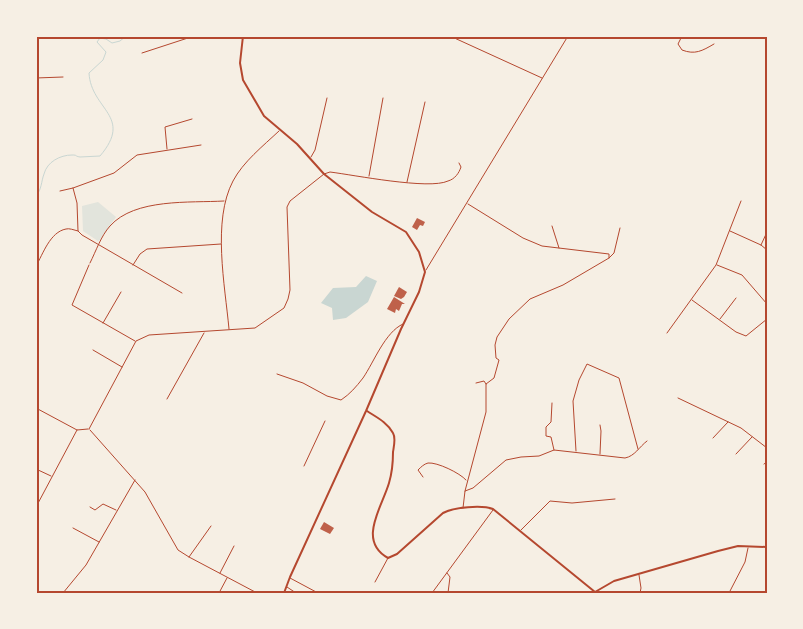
<svg xmlns="http://www.w3.org/2000/svg" width="803" height="629" viewBox="0 0 803 629" font-family="'Space Grotesk',sans-serif">
	<style>
		.green { fill: #e2e4dc }
		.water { fill: #c9d6d2 }
		.lines { fill: none; stroke-linecap: round; stroke-linejoin: round }
		.stream { stroke: #c9d6d2; stroke-width: 1 }
		.building { fill: #bf614a }
		.minor { stroke: #b5482f; stroke-width: 1 }
		.tertiary { stroke: #b5482f; stroke-width: 2 }
		.neatline { fill: none; stroke: #b5482f; stroke-width: 2 }
	</style>
	<rect width="100%" height="100%" fill="#f6efe4"/>
	<polygon class="green" points="98,202 116,217 100,240 98,241 83,231 82,206"/>
	<polygon class="water" points="366,276 377,281 368,302 346,318 333,320 332,308 321,303 333,288 356,287"/>
	<g class="lines">
		<path class="stream" d="M36 196C42 189 41 182 44 174 47 162 60 155 72 155 78 155 74 156 80 157 87 157 93 156 100 156 134 116 91 110 89 73L103 60 106 52 97 42 100 38 106 39 112 43 120 41 126 36"/>
	</g>
	<g class="building">
		<polygon points="417,218 425,222 423,226 420,225 417,230 412,227"/>
		<polygon points="399,287 407,292 404,297 401,299 394,296"/>
		<polygon points="394,297 405,304 402,304 399,311 396,309 395,313 387,309"/>
		<polygon points="324,522 334,528 330,534 320,529"/>
	</g>
	<g class="lines">
		<g class="minor">
			<polyline points="450,36 542,78"/>
			<path d="M682 36 678 44 682 50C695 55 702 51 714 44"/>
			<polyline points="142,53 194,36"/>
			<polyline points="36,78 63,77"/>
			<polyline points="167,149 165,127 192,119"/>
			<polyline points="311,157 315,150 327,98"/>
			<polyline points="369,176 383,98"/>
			<polyline points="407,182 425,102"/>
			<polyline points="73,188 77,203 78,231 82,235 182,293"/>
			<polyline points="60,191 73,188 114,173 137,155 201,145"/>
			<polyline points="468,204 523,238 542,246 609,254 609,258"/>
			<polyline points="552,226 559,248"/>
			<polyline points="730,231 761,245 767,250"/>
			<polyline points="761,245 767,232"/>
			<path d="M90 263C96 251 101 236 110 226 135 198 190 203 224 201"/>
			<polyline points="89,265 72,305 135,341"/>
			<polyline points="133,265 140,254 147,249 221,244"/>
			<polyline points="717,265 742,275 767,304"/>
			<path d="M36 266C43 254 50 232 66 229 69 228 74 230 78 231"/>
			<polyline points="426,270 568,36"/>
			<polyline points="692,300 736,332 746,336 767,319"/>
			<polyline points="720,319 736,298"/>
			<polyline points="36,321 38,319"/>
			<polyline points="103,323 121,292"/>
			<path d="M229 329C225 285 212 221 233 181 243 162 263 146 279 131"/>
			<polyline points="667,333 716,265 741,201"/>
			<polyline points="93,350 122,367"/>
			<path d="M277 374 303 383 327 396 341 400C350 394 356 387 363 378 374 362 385 332 403 324"/>
			<polyline points="476,383 484,381 486,384"/>
			<polyline points="678,398 741,428 767,448"/>
			<polyline points="167,399 204,333"/>
			<polyline points="552,403 551,422 546,427 546,436 551,437 554,450"/>
			<polyline points="36,408 77,430 88,429"/>
			<polyline points="600,425 601,431 600,454"/>
			<path d="M89 429 136 341 149 335 255 328 284 308 288 299 290 290 287 207 290 201 324 174 330 172C354 175 429 190 448 181 455 179 459 173 461 167L459 163"/>
			<polyline points="90,430 145,492 178,550 189,557 257,593"/>
			<polyline points="713,438 728,422"/>
			<polyline points="576,451 573,401 579,380 587,364 619,378 638,449"/>
			<polyline points="736,454 752,437"/>
			<polyline points="764,464 767,462"/>
			<polyline points="304,466 325,421"/>
			<polyline points="36,469 51,476"/>
			<path d="M423 477 418 470C421 467 424 464 428 463 437 462 460 473 466 480"/>
			<polyline points="465,491 486,412 486,384 494,378 499,360 496,358 495,345 497,337 509,319 530,299 563,285 609,258 614,253 620,228"/>
			<polyline points="36,507 77,430"/>
			<polyline points="90,507 95,510 103,504 116,510"/>
			<path d="M463 508 465 491 473 488 506 460 521 457 539 456 554 450 625 458C635 456 639 447 647 441"/>
			<polyline points="73,528 99,542"/>
			<polyline points="521,530 550,501 572,503 615,499"/>
			<polyline points="189,557 211,526"/>
			<polyline points="220,573 234,546"/>
			<polyline points="447,573 450,577 448,593"/>
			<polyline points="639,575 641,588 640,593"/>
			<polyline points="290,578 318,593"/>
			<polyline points="375,582 388,558"/>
			<polyline points="287,587 296,593"/>
			<polyline points="63,593 86,565 135,480"/>
			<polyline points="219,593 227,578"/>
			<polyline points="432,593 493,510"/>
			<polyline points="729,593 745,562 748,548"/>
		</g>
		<g class="tertiary">
			<polyline points="243,36 240,63 243,80 264,116 297,144 324,174 372,212 406,232 419,252 425,272 419,292 401,329 366,411 290,577 284,593"/>
			<path d="M367 411C376 417 387 422 393 433 396 438 394 446 393 452 393 462 392 473 389 483 382 507 357 541 388 558L397 554 443 513C454 507 482 505 493 509L595 592 614 581 718 551 738 546 767 547"/>
		</g>
	</g>
	<rect width="803" height="629" fill="none" stroke="#f6efe4" stroke-width="75"/>
	<rect x="38" y="38" width="728" height="554" class="neatline"/>
</svg>
